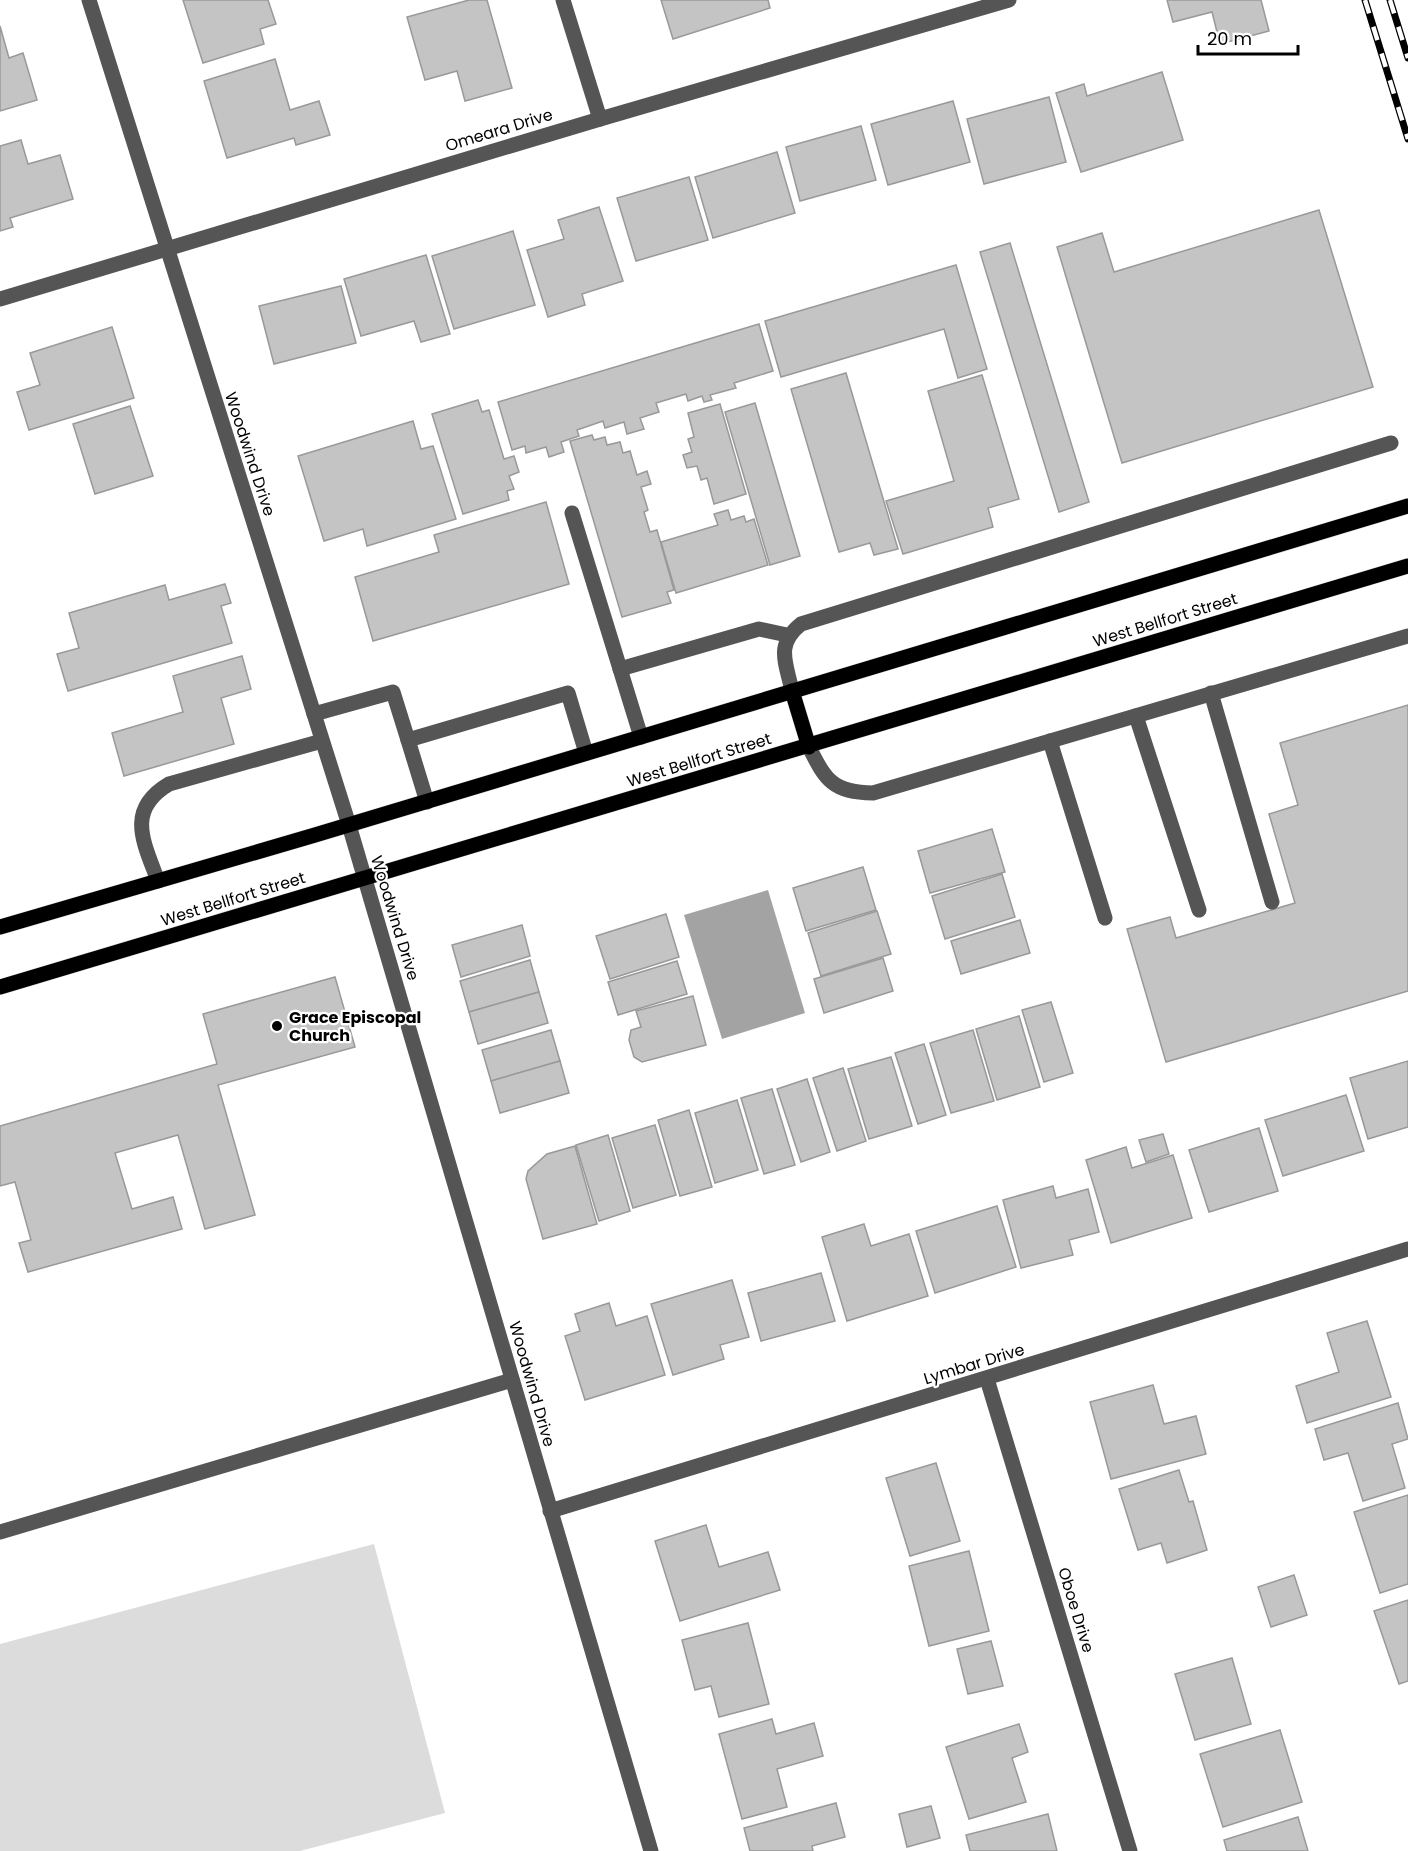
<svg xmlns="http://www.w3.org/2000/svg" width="1408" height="1851" viewBox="0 0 1408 1851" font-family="Poppins,sans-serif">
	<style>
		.grass { fill: #dcdcdc }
		.water { fill: #a3a3a3 }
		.building { fill: #c4c4c4; stroke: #999; stroke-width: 1.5 }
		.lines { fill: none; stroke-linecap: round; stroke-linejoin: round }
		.major-casing { stroke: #dbdbdb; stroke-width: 16 }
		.minor { stroke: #555; stroke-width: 15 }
		.major { stroke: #000; stroke-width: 15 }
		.rail-casing { stroke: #000; stroke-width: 7 }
		.rail { stroke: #fff; stroke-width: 4.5; stroke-dasharray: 14; stroke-linecap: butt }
		.poi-dot { fill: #000; stroke: #fff; stroke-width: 2 }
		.labels { text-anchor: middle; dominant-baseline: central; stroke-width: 4.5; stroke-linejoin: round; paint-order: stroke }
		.street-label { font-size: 16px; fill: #000; stroke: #fff }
		.poi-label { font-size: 16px; font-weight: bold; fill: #000; stroke: #fff; text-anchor: start }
	</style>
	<rect width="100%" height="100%" fill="#fff"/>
	<polygon class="grass" points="374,1544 445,1813 300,1851 0,1851 0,1644"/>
	<polygon class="water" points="768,890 805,1013 722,1039 684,915"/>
	<g class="building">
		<polygon points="183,0 268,0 276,24 260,29 264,44 203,63"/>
		<polygon points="469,0 487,0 512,88 465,101 457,71 425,80 407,17"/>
		<polygon points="661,0 768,0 770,8 673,39"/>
		<polygon points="1167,0 1261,0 1269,31 1220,44 1212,12 1173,22"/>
		<polygon points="0,26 9,58 23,53 37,100 0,111"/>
		<polygon points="275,59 290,110 319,101 330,135 296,145 294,138 227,158 204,81"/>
		<polygon points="1162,72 1183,140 1081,172 1056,93 1084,84 1087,96"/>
		<polygon points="1049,97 1066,162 984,184 967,119"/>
		<polygon points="953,101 970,162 888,185 871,124"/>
		<polygon points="861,126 876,180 800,201 786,147"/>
		<polygon points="21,140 28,164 60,155 73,199 10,218 13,227 0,231 0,146"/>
		<polygon points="777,152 795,213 713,238 695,177"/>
		<polygon points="689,177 708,240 636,261 617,198"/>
		<polygon points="599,207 623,281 582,294 585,305 548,317 527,250 564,239 558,220"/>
		<polygon points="1319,210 1373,387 1122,463 1057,247 1102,233 1114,272"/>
		<polygon points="513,231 535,305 454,329 432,256"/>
		<polygon points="1010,243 1089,502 1059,512 980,252"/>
		<polygon points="426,255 450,334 421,342 414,321 361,336 344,279"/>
		<polygon points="956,265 987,369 958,378 944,329 781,377 765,321"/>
		<polygon points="341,286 356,343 274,364 259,306"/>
		<polygon points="759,324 773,371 734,383 736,388 710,395 712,400 704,402 702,396 688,401 686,394 656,403 659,412 640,418 644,429 627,434 624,422 605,428 603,421 577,430 579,436 561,442 564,452 549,457 546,447 526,453 525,446 512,450 498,402"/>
		<polygon points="112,327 134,398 29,430 17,392 40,385 30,353"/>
		<polygon points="846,373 898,549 874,555 870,543 839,552 791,389"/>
		<polygon points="982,375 1019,499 988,508 993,527 903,554 886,501 954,481 928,391"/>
		<polygon points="478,400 482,412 489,410 504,459 514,456 519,472 509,476 514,489 507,491 509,500 463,514 432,414"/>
		<polygon points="755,403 800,556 770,565 725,412"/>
		<polygon points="720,404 746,494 714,504 707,478 701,480 697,466 687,468 683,455 692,452 688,439 694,437 688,413"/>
		<polygon points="130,406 153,476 95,494 73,424"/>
		<polygon points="413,421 421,449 433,446 456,519 367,546 363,529 324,541 298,456"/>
		<polygon points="592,435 594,440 605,437 607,445 620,442 623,453 630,451 637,475 647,471 651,484 641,487 648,510 644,512 650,532 657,530 674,590 667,592 671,603 622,617 570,441"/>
		<polygon points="546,502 569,584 373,641 355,577 439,552 434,535"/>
		<polygon points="728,510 731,520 744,516 746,522 754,519 768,565 676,593 661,542 718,525 714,514"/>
		<polygon points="225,584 231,603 221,606 232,643 68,691 57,654 79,648 69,613 165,585 169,600"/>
		<polygon points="242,656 251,689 221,698 234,744 124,776 112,733 183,712 173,676"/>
		<polygon points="1408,705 1408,991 1166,1062 1127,929 1170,917 1176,938 1295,903 1269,814 1298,805 1280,743"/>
		<polygon points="992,829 1005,872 930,893 918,851"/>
		<polygon points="863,867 876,910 806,931 793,888"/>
		<polygon points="1002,874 1015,917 945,939 932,896"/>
		<polygon points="877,911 891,954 821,976 808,933"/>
		<polygon points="666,914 679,957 610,979 596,936"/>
		<polygon points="1020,920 1030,953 961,974 951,941"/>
		<polygon points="522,925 530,956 461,977 452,945"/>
		<polygon points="883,958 893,991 824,1013 814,979"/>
		<polygon points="530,960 539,992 469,1012 460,981"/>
		<polygon points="677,961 687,994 618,1015 608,982"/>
		<polygon points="335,977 355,1047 218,1085 255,1215 205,1229 178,1135 115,1153 132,1209 173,1197 182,1229 28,1272 19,1243 31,1240 15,1182 0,1186 0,1126 217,1064 203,1014"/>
		<polygon points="539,992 548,1023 478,1044 469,1012"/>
		<polygon points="693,996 706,1045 642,1062 634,1057 629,1040 631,1030 641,1027 636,1011"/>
		<polygon points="1051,1002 1073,1073 1044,1082 1022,1010"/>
		<polygon points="1019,1016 1040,1087 997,1100 976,1029"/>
		<polygon points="551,1030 560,1061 491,1081 482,1050"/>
		<polygon points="973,1030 994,1101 951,1113 930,1043"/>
		<polygon points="924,1044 946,1115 918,1124 895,1053"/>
		<polygon points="891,1057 912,1126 869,1139 848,1069"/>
		<polygon points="560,1061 569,1093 500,1113 491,1081"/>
		<polygon points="1408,1061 1408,1127 1368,1139 1350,1078"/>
		<polygon points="843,1068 866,1141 837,1151 813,1078"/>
		<polygon points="807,1079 830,1152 801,1162 777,1089"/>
		<polygon points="772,1089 795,1165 764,1174 741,1098"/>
		<polygon points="1346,1095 1364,1151 1283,1176 1265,1120"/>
		<polygon points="737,1100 758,1170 715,1183 695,1113"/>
		<polygon points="689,1110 712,1187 680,1196 658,1120"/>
		<polygon points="655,1125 676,1195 633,1208 612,1138"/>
		<polygon points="1259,1128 1278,1191 1209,1212 1189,1150"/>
		<polygon points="1163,1134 1169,1154 1146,1162 1139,1140"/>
		<polygon points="608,1135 630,1211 599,1221 576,1145"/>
		<polygon points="575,1146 597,1224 543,1239 526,1179 528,1171 547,1154"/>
		<polygon points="1126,1147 1132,1168 1173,1155 1192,1218 1111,1243 1086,1160"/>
		<polygon points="1053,1186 1056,1198 1088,1189 1099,1232 1069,1240 1073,1255 1021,1268 1003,1200"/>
		<polygon points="997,1206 1016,1267 935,1293 916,1231"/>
		<polygon points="864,1224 871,1246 909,1234 928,1296 847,1321 822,1237"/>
		<polygon points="821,1273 835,1321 761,1341 748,1293"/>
		<polygon points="732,1280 749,1337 720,1345 724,1359 673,1375 651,1304"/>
		<polygon points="609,1303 616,1326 647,1316 665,1375 585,1400 565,1336 580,1331 575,1314"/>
		<polygon points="1367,1321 1391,1397 1307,1423 1296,1386 1339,1372 1327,1333"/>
		<polygon points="1153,1385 1164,1424 1196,1416 1206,1454 1111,1479 1090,1402"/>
		<polygon points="1398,1403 1408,1439 1392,1444 1405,1488 1363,1501 1348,1453 1324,1460 1315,1429"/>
		<polygon points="936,1463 960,1541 910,1556 886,1478"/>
		<polygon points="1179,1470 1189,1502 1193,1501 1207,1550 1167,1563 1161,1543 1138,1550 1119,1489"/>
		<polygon points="1408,1495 1408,1584 1380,1593 1354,1512"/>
		<polygon points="706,1525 719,1567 768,1552 780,1590 680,1621 655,1541"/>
		<polygon points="969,1551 989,1631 929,1646 909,1566"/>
		<polygon points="1294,1575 1307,1615 1271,1627 1258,1587"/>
		<polygon points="1408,1600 1408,1681 1399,1684 1374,1611"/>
		<polygon points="748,1623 769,1704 719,1717 711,1686 695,1690 682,1640"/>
		<polygon points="991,1641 1003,1686 968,1694 957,1649"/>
		<polygon points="1232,1658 1251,1724 1195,1740 1175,1674"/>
		<polygon points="772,1719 776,1734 814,1723 823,1756 777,1769 787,1807 742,1819 719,1734"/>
		<polygon points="1019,1724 1028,1752 1012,1758 1026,1802 969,1819 946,1747"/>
		<polygon points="1280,1730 1302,1802 1223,1827 1200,1754"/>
		<polygon points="836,1803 845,1837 812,1846 813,1851 750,1851 744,1828"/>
		<polygon points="931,1806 940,1838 907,1847 899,1814"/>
		<polygon points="1048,1814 1057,1851 970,1851 966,1835"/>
		<polygon points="1298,1817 1308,1851 1227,1851 1224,1840"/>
	</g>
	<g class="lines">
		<defs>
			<g id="major">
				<polyline points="792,691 809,747"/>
				<polyline points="0,927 315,835 1408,506"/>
				<polyline points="0,987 1408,566"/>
			</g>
		</defs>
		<use href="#major" class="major-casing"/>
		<g class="minor">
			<polyline points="89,0 349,825 651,1851"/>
			<polyline points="563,0 600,119"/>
			<polyline points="0,299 600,119 1009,0"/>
			<polyline points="572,513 641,737"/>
			<polyline points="620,669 759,629 787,635"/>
			<path d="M792 691C786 662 775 645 801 624L1391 443"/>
			<polyline points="1211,693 1272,902"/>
			<polyline points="314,714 393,692 408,740 568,693 586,753"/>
			<polyline points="1136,716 1199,910"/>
			<polyline points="408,740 427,802"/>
			<polyline points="1050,741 1105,918"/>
			<path d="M809 747C826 781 833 792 873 793L1408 636"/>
			<path d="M158 881C144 843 125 810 169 784L322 741"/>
			<polyline points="987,1379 1130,1851"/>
			<polyline points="550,1511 1408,1249"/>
			<polyline points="0,1532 512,1380"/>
		</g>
		<use href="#major" class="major"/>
		<defs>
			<g id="rail">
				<polyline points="1365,0 1408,139"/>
				<polyline points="1390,0 1408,58"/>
			</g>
		</defs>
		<use href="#rail" class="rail-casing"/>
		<use href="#rail" class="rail"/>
	</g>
	<circle class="poi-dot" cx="277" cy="1026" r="6"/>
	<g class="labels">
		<g class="street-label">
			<text transform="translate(499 130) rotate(-17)">Omeara Drive</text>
			<text transform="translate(250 454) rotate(72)">Woodwind Drive</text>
			<text transform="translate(1165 620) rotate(-17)">West Bellfort Street</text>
			<text transform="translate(699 760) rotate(-17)">West Bellfort Street</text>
			<text transform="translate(233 899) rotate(-17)">West Bellfort Street</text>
			<text transform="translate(395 918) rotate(73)">Woodwind Drive</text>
			<text transform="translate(974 1364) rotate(-17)">Lymbar Drive</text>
			<text transform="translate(532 1384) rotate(74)">Woodwind Drive</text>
			<text transform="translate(1076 1610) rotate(73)">Oboe Drive</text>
		</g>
		<g class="poi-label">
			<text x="289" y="1017">Grace Episcopal<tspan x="289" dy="18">Church</tspan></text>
		</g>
	</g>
	<path d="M1198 45v9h100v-9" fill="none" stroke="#000000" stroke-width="3"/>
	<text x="1207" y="45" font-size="18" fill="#000000" stroke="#ffffff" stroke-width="4.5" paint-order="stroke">20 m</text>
</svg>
